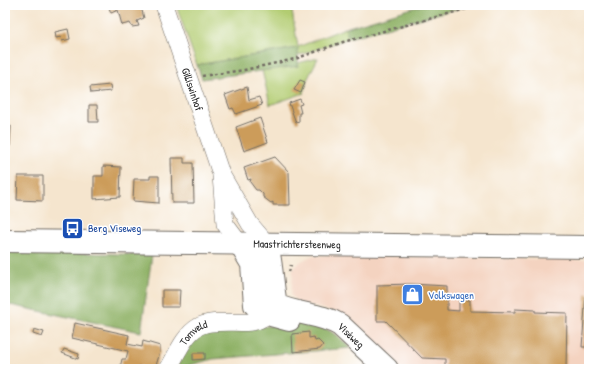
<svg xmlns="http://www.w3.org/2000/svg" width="594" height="374" viewBox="0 0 594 374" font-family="'Patrick Hand',sans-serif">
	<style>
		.built { fill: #f4d3c0 }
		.green { fill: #b2cc71; stroke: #6e7c4e }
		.forest { fill: #8db063; stroke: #5c6e47 }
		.building { fill: #cc9c5a }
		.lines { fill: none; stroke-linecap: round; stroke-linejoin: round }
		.minor-casing { stroke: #726c64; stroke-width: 18 }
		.major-casing { stroke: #726c64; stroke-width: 24 }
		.path { stroke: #726c64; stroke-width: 2.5; stroke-dasharray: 3 3; stroke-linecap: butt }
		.minor { stroke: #fff; stroke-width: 17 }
		.major { stroke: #fff; stroke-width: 22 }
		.labels { text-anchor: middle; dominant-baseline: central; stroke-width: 3; stroke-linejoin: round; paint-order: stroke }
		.street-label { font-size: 11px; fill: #2b2b2b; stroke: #fff }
		.transit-label { font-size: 11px; fill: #164399; stroke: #fff; text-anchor: start }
		.shop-label { font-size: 11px; fill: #366cbe; stroke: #fff; text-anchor: start }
	</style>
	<rect width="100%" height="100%" fill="#fff"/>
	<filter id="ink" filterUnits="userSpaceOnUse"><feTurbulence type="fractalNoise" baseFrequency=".025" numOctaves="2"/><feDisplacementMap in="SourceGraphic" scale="8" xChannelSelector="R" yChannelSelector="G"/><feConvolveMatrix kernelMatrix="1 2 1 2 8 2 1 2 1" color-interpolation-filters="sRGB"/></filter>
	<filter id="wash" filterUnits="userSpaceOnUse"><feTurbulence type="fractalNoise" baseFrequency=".012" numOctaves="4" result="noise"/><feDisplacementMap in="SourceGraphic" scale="16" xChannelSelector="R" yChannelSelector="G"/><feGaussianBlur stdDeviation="0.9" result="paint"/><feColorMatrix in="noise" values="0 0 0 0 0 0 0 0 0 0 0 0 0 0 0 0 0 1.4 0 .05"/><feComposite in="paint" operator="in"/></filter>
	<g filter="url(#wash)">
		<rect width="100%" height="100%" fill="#f5e5ce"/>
		<polygon class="built" points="331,255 589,260 589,369 403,369 342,314 297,302 291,295 293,270 300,262 311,256"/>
		<g class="green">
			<polygon points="176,5 291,5 298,47 345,28 349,38 297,56 297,48 197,65"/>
			<polygon points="318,58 307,80 304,93 270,105 262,70 298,66 298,63"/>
		</g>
		<g class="forest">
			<polygon points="423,5 470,5 349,38 345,28"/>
			<polygon points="298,48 298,66 202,79 197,65"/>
			<polygon points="5,251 152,255 141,332 5,304"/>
			<path d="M305 323C326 326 336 334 351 348L213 359 175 369 197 336 208 331Z"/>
		</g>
		<g id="blocks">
			<g class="building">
				<polygon points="108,5 135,5 137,9 141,7 144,18 137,21 139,26 132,27 130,23 122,25 118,10 111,13"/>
				<polygon points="68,29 70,39 62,41 61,37 56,38 55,32"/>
				<polygon points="300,80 305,82 301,93 294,90"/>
				<polygon points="110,85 111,91 91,93 90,87"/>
				<polygon points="247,87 249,100 259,97 262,105 236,114 233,108 230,109 225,95"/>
				<polygon points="300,99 302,104 299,105 301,113 299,113 299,122 296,123 289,103"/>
				<polygon points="89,105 97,105 98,122 89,122"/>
				<polygon points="260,118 268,142 244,151 236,127"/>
				<polygon points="5,126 11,126 10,146 5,146"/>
				<polygon points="275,157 289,172 290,205 273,205 273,202 271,203 263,197 263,194 259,190 256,190 250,182 251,179 248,180 244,168"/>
				<polygon points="171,158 184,158 184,163 193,163 194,203 172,203"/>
				<polygon points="103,166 121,167 120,197 94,199 94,176 103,176"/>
				<polygon points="18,176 43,176 43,201 17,200"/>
				<polygon points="150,176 159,176 159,203 133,201 134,179 150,179"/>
				<polygon points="411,284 447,286 447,310 459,311 459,300 470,300 470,311 515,312 515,309 535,310 535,312 567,313 566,369 445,369 445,359 422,358 386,321 377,321 377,285"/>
				<polygon points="162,290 180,290 179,307 162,307"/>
				<polygon points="586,294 589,294 589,347 582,347"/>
				<polygon points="75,323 129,335 127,344 142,347 143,341 160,346 160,352 155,369 139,366 138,369 120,368 122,359 126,359 128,351 72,338"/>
				<polygon points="34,329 44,332 42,337 33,334"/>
				<polygon points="309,332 309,338 314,337 315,341 318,340 323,345 320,349 293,352 292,334"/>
				<polygon points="64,349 79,354 78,359 62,353"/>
				<polygon points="193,353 205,353 205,359 193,360"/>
			</g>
		</g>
	</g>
	<g filter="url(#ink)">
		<use href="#blocks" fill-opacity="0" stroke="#726c64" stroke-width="1"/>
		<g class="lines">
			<defs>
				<g id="minor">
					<path id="s1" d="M164 5 221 174 250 224 267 244"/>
					<polyline points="221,176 225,224 240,244"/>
					<path id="s2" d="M168 369C176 356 184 335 198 327 214 317 250 327 261 319 266 316 270 310 274 306"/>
				</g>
				<g id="major">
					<path id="s3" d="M5 241 589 247"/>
					<polyline points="240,244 252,264 255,305 267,314 289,320"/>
					<path id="s4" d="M267 244C272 264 272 284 276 305 297 315 320 313 340 325L387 369"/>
				</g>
			</defs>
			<use href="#minor" class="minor-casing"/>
			<use href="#major" class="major-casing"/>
			<g class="path">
				<polyline points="202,76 244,70 295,59 343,42 481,5"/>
				<polyline points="289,272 291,265"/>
			</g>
			<use href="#minor" class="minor"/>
			<use href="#major" class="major"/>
		</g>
	</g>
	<defs>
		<symbol id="bus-square" viewBox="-11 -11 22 22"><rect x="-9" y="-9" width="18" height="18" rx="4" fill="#1a4fb4" stroke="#fff"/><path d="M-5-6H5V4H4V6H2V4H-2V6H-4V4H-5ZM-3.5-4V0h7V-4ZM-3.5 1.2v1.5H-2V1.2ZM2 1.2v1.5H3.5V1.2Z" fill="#fff"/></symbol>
		<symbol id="shop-square" viewBox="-11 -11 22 22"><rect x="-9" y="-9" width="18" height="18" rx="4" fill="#3f7fe0" stroke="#fff"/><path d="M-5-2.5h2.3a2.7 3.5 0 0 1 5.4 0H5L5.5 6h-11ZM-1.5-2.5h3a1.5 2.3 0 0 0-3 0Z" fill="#fff"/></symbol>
	</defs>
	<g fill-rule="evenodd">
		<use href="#bus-square" x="60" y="216" width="25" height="25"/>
		<use href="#shop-square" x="400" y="282" width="25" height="25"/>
	</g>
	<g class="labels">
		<g class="street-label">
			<text stroke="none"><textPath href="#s1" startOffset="89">Gilliswinhof</textPath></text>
			<text stroke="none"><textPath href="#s3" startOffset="292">Maastrichtersteenweg</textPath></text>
			<text stroke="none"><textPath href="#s2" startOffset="45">Tomveld</textPath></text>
			<text stroke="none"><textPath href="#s4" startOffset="144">Viséweg</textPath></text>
		</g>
		<g class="transit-label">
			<text x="88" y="228">Berg Viseweg</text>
		</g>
		<g class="shop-label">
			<text x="428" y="295">Volkswagen</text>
		</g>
	</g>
	<rect width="594" height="374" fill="none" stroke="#fff" stroke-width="20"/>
</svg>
